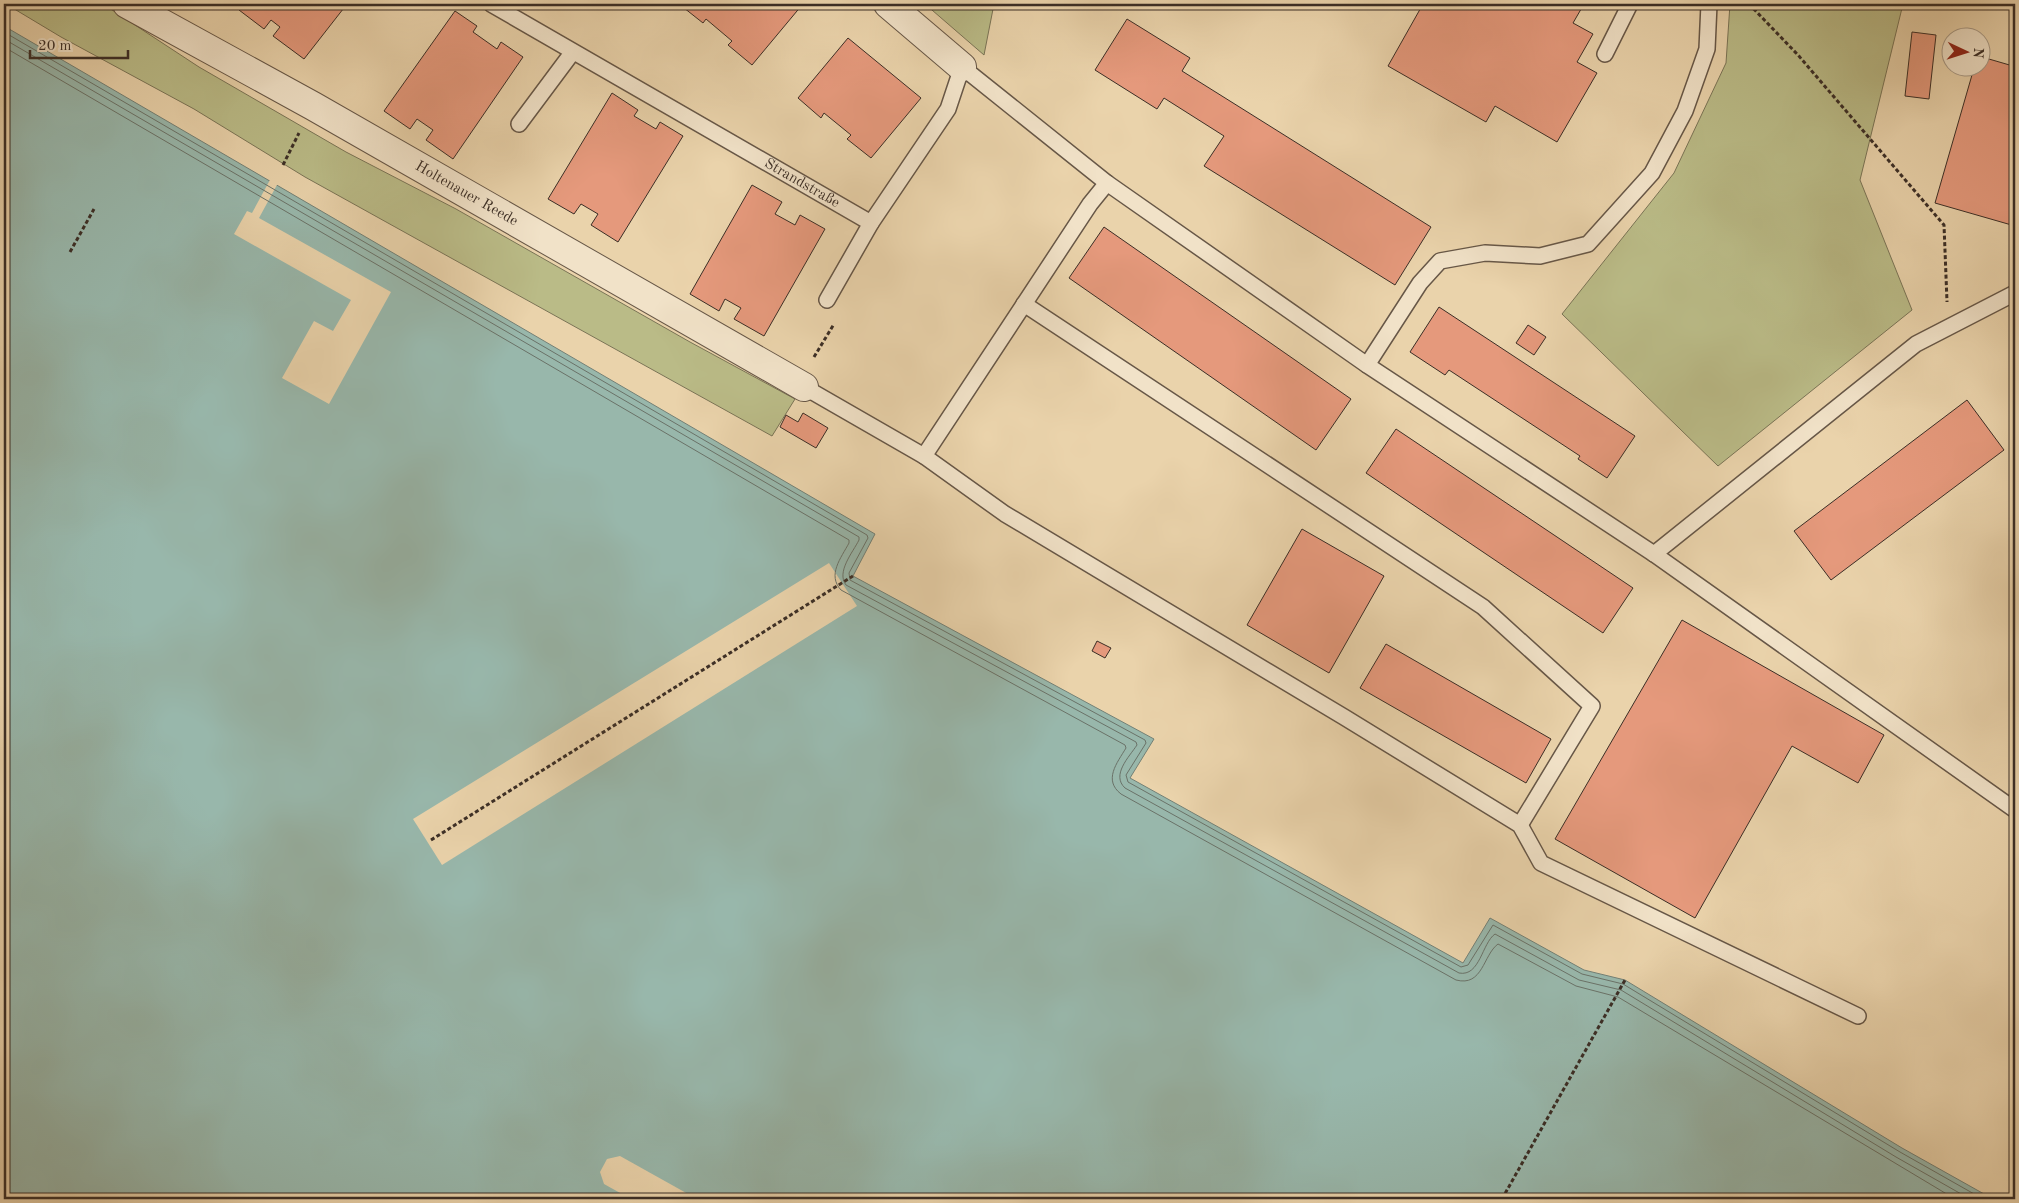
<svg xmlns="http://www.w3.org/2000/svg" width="2019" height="1203" viewBox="0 0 2019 1203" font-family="'Old Standard TT',serif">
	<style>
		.green { fill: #babb87; stroke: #7a7456 }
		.water { fill: #98b7ab; stroke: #738076 }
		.pier { fill: #ead3ab }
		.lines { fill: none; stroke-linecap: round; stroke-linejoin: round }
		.shore { stroke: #6a7268; stroke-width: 1 }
		.building { fill: #e5997c; stroke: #3b2e26 }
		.service-casing { stroke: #675747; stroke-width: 18 }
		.minor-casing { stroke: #675747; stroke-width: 30 }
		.path { stroke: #3b2e26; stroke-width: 3; stroke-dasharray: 4 2.5; stroke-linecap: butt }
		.service { stroke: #f1e2c8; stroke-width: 15 }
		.minor { stroke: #f1e2c8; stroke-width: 28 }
		.labels { text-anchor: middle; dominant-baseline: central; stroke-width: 4; stroke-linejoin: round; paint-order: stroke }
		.street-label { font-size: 15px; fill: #3b2e26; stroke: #f1e2c8 }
	</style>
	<rect width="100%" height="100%" fill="#ead3ab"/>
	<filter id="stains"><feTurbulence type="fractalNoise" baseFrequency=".004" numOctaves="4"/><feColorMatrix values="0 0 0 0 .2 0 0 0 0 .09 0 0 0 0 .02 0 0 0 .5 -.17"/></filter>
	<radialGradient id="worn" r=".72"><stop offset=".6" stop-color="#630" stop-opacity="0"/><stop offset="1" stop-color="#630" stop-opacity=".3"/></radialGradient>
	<g class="green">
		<polygon points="6,4 103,4 199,67 346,152 456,209 690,342 795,399 772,436 305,177 194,109 61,37"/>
		<polygon points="925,4 994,4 984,55"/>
		<polygon points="1730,4 1903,4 1860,180 1912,310 1718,466 1562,314 1674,173 1726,63"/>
	</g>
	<polygon class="water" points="4,26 875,534 853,576 1154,739 1130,778 1463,963 1490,918 1584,970 1625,980 1902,1148 1993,1199 4,1199"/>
	<g class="pier">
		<polygon points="271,178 278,183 259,218 391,292 329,404 282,378 314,321 333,331 351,300 234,234 247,211 252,213"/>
		<polygon points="829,563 857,606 442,865 413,819"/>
		<polygon points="620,1156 697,1199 631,1199 604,1184 600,1172 607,1159"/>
	</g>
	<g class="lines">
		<g class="shore">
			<polyline points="4,32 867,535 868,538 849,573 850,580 1145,740 1146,743 1126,775 1128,782 1461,967 1468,965 1493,925 1582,974 1623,984 1900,1152 1983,1199"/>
			<path d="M4 39 859 537V540C853 552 836 572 846 585L1136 742 1137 745C1129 757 1111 775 1125 788L1459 973C1480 977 1482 943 1495 934L1579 980 1621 990 1896 1157 1970 1199"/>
			<path d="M4 47 849 540V543C841 558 827 575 841 590L1125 745 1126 748C1117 763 1103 780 1121 794L1456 980C1483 987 1483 955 1498 944L1576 986 1618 997 1955 1199"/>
		</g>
	</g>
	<g class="building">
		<polygon points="244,4 347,4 304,59 273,36 280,27 271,20 264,29 239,10"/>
		<polygon points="679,4 800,4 802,5 752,65 728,45 732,41 706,19 703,23"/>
		<polygon points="1423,4 1584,4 1573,23 1593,34 1577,62 1597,73 1557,142 1495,106 1486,122 1388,66"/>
		<polygon points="455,11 477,26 473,32 497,49 501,42 523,57 453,159 426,140 433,130 417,119 410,129 384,111"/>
		<polygon points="1127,19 1190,58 1182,71 1431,227 1395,285 1204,166 1224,136 1164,98 1157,109 1095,70"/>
		<polygon points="1912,32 1936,35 1929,99 1905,96"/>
		<polygon points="848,38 921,98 871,158 847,139 851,135 824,113 821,118 798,98"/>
		<polygon points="1982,57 2013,66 2015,60 2015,226 1935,203 1974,68 1982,68"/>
		<polygon points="612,93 638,110 634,116 656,129 660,122 683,136 618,242 591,225 598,214 581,204 574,214 548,199"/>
		<polygon points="752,185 782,202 775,214 795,225 800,215 825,229 764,336 734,319 741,308 725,299 719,311 690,294"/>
		<polygon points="1104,227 1351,399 1316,450 1069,278"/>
		<polygon points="1439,307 1635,436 1607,478 1578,459 1580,456 1449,370 1445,375 1410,352"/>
		<polygon points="1528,325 1546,337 1534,355 1516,343"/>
		<polygon points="1967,400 2004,450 1831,580 1794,531"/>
		<polygon points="803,413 828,428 816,448 780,427 786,415 798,422"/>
		<polygon points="1396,429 1633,588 1603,633 1366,473"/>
		<polygon points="1302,529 1384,576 1329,673 1247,625"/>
		<polygon points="1682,620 1884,735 1858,783 1792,746 1695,918 1555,839"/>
		<polygon points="1097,641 1111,648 1105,658 1092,651"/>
		<polygon points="1386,644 1551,739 1526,783 1360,688"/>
	</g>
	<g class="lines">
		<defs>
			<g id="service">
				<path id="s1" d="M491 4 871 223 948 109 962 67 1107 183 1367 365 1654 554 2015 810"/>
				<polyline points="1605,54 1630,4"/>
				<polyline points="519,124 572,53"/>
				<polyline points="827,300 871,223"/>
				<polyline points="1024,304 1483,607 1592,706 1520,825"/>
				<polyline points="1367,365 1420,283 1440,261 1485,253 1540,256 1588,244 1652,173 1685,111 1707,49 1709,4"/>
				<polyline points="804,387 924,456 1005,514 1344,717 1520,825 1541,863 1858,1016"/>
				<polyline points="924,456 1090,204 1107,183"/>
				<polyline points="1654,554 1916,344 2015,293"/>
			</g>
			<g id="minor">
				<path id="s2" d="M127 4 313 106 804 387"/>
				<polyline points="888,4 962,67"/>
			</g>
		</defs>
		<use href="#service" class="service-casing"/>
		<use href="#minor" class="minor-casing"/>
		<g class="path">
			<polyline points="1749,4 1798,55 1944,225 1947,302"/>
			<polyline points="283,165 299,133"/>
			<polyline points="70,252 94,209"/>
			<polyline points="814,357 834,324"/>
			<polyline points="431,840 853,576"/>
			<polyline points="1502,1199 1625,980"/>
		</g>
		<use href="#service" class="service"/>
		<use href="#minor" class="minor"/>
	</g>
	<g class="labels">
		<g class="street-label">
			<text stroke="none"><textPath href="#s1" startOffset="359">Strandstraße</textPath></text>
			<text stroke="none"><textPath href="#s2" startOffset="389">Holtenauer Reede</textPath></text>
		</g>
	</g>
	<rect width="2019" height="1203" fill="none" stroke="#ead3ab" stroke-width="20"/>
	<rect x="5" y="5" width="2009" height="1193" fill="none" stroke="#3b2e26" stroke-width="2.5"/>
	<rect x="10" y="10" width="1999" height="1183" fill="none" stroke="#3b2e26"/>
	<g transform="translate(1966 52) rotate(94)"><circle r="24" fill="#f1e2c8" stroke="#a89a87"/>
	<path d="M0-4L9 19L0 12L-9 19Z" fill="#8f2418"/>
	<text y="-8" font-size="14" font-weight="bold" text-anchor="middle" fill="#3b2e26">N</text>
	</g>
	<path d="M30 50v8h98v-8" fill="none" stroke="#3b2e26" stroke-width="2.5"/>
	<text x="38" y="50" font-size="15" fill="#3b2e26" stroke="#f1e2c8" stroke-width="4" paint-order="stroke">20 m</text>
	<rect width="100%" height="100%" filter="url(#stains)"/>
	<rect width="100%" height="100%" fill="url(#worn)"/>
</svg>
